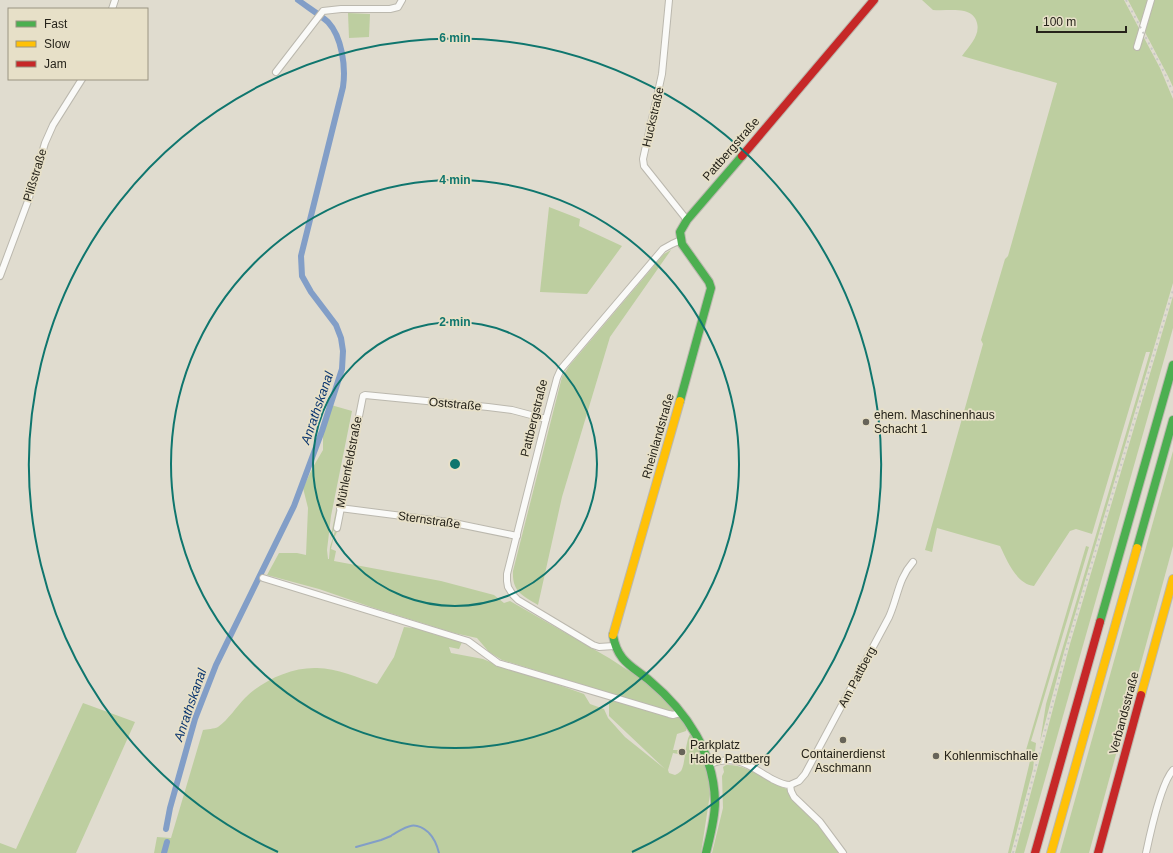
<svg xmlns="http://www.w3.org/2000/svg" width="1173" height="853" viewBox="0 0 1173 853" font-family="Helvetica,sans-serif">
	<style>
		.green { fill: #bdcea0 }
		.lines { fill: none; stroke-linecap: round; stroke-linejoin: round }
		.stream { stroke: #829ec7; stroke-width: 2 }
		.canal { stroke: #829ec7; stroke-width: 6 }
		.street-casing { stroke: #bbb8ae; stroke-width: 8 }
		.fast-casing { stroke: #bbb8ae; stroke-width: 10 }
		.slow-casing { stroke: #bbb8ae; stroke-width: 10 }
		.jam-casing { stroke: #bbb8ae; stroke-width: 10 }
		.street { stroke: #fafaf8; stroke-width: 6 }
		.fast { stroke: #4caf50; stroke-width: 8 }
		.slow { stroke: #ffc107; stroke-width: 8 }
		.jam { stroke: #c62828; stroke-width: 8 }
		.rail { stroke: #c8c8c4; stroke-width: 2; stroke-dasharray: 2 4; stroke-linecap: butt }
		.ring { fill: none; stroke: #0f766e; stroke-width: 2 }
		.poi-dot { fill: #676459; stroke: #e7e0c8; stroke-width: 1.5 }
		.labels { text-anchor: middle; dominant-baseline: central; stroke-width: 3.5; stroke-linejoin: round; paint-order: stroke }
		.street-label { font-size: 12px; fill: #26231a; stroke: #e7e0c8 }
		.poi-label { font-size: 12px; fill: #26231a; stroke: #e7e0c8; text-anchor: start }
		.water-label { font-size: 13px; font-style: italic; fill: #0a356f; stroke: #e7e0c8 }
		.centre { fill: #0f766e; stroke: #e7e0c8; stroke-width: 2 }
		.ring-label { font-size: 12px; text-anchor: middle; font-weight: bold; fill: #0f766e; stroke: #e7e0c8; stroke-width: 3.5; stroke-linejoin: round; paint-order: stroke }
	</style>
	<rect width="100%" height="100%" fill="#e0dccf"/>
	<g class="green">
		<path d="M922 0H1124L1160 68 1173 99V283L1064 652 1040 742 1046 704 1150 352H1146L1092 534 1076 529 1070 531 1034 586C1016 584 1007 560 1000 546L937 528 932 552 925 550 983 344 981 340 1005 259 1008 256 1057 83 962 56C970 45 982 34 976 20 974 15 969 12 964 11 954 9 943 11 933 10Z"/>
		<polygon points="1128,0 1173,0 1173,87 1168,76"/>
		<polygon points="348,13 370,14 369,37 349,38"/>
		<polygon points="549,207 580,219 579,226 622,246 587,294 540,292"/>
		<path d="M671 250 610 337 562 497 538 605C522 595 512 592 513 571L562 377 569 366 664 254Z"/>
		<polygon points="1173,296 1173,328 1044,783 1024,853 1015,853 1070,644"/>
		<path d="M331 405 352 411 331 516 327 550 328 559H329L330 547 335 531 337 532 333 540 331 549 336 551 334 561 441 581 494 595 504 603 510 601 609 658 646 682 675 711 687 727 686 731 677 734 673 750H679L678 754 673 753 668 770 669 773 675 775C677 774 679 773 681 771 686 763 685 739 691 733L693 734 708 771 710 794 701 853H154L157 837 171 838 203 730C207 729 214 729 218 727 228 720 237 706 245 698 263 680 292 667 317 668 337 668 358 678 377 684L394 657 404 627 425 629 433 634 462 642 459 649 449 647 451 653 483 659 507 669 525 673 584 694 590 704 604 709 608 718 625 737 665 769 609 716V693L502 660 489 652 477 638 454 633 374 608 319 589 267 575 279 553H297L306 555 308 508 303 488 313 467 323 450V431Z"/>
		<polygon points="1173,451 1173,546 1089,853 1060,853"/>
		<polygon points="347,453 349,453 336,523 330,541"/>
		<polygon points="1086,546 1089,547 1031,741 1036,743 1033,769 1011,853 1008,853 1030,761 1030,751 1026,750"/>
		<polygon points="83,703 135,722 76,853 0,853 0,843 16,849"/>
		<path d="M726 765C749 764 766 782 787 789L791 797 815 820 839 853H712L723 808 722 776 724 772 723 767Z"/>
	</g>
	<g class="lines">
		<g class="stream">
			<path d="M429 833C435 839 437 845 439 853"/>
			<path d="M392 835C406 827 414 820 428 832"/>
			<polyline points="356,847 381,840 391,836"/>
		</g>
		<g class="canal">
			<path d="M166 829 170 808 195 719 216 665 294 506 322 431 342 369 343 351 341 338 336 325 311 292 302 276 301 256 343 87C346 67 342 37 328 22 319 14 307 7 298 0"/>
			<polyline points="164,853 167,842"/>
		</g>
		<defs>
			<g id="street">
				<polyline points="669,0 662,74 643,159 644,166 687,220"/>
				<polyline points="112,9 115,0"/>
				<polyline points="1137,47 1151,0"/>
				<polyline points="276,72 323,11 341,9 390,9 398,7 402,0"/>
				<polyline points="0,276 28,201 45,143 53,125 82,79"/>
				<polyline points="340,508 449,522 517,536"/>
				<polyline points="337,528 363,396 365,395 488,407 512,410 546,419"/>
				<polyline points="263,578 468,641 498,663 669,714 673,715 680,713"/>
				<polyline points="614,646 599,647 593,645 518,600 513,595 508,587 507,581 507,574 546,419 557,378 561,369 663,249 672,244 681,240"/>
				<path d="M710 764C738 754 749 766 772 779 778 782 783 785 790 785L791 791 794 797 820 822 843 853"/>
				<path d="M790 785 799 781 805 774 889 617C898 597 898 579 913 562"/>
				<path d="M1146 853C1150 834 1161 783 1173 770"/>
			</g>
			<g id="fast">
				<polyline points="680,401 711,288 709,282 682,244 680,232 687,220 742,156"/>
				<polyline points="1137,548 1173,420"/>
				<polyline points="1100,622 1173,365"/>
				<path d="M613 635C617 661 632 666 650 681 687 712 714 753 715 802 715 819 710 836 706 853"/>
			</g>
			<g id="slow">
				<polyline points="613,635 680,401"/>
				<polyline points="1141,695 1173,579"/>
				<polyline points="1051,853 1137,548"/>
			</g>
			<g id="jam">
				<polyline points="742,156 874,0"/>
				<polyline points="1035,853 1100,622"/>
				<polyline points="1098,853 1141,695"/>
			</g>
		</defs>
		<use href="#street" class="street-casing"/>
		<use href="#fast" class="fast-casing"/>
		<use href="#slow" class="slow-casing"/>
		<use href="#jam" class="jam-casing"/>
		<use href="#street" class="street"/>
		<use href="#fast" class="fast"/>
		<use href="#slow" class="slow"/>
		<use href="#jam" class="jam"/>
		<g class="rail">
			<polyline points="1126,0 1165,74 1173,93"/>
			<polyline points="1013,853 1070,637 1173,290"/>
		</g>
	</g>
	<g class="ring">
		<circle cx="455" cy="464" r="142"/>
		<circle cx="455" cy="464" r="284"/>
		<path d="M278 852A426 426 0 1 1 632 852"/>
	</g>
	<g class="poi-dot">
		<circle cx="866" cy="422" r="4"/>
		<circle cx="843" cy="740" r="4"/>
		<circle cx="682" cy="752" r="4"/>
		<circle cx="936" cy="756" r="4"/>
	</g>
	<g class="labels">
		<g class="street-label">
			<text transform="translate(653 117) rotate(-77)">Huckstraße</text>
			<text transform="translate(731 149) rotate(-49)">Pattbergstraße</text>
			<text transform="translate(35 175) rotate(-73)">Plißstraße</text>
			<text transform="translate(455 404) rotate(5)">Oststraße</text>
			<text transform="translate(534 418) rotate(-76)">Pattbergstraße</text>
			<text transform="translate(658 436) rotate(-74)">Rheinlandstraße</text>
			<text transform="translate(349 462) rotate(-79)">Mühlenfeldstraße</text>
			<text transform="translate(429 520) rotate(8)">Sternstraße</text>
			<text transform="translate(857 677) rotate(-62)">Am Pattberg</text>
			<text transform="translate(1124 713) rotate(-75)">Verbandsstraße</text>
		</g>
		<g class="poi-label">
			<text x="874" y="415">ehem. Maschinenhaus<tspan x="874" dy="14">Schacht 1</tspan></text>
			<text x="690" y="745">Parkplatz<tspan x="690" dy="14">Halde Pattberg</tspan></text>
			<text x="843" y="754" text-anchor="middle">Containerdienst<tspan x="843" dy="14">Aschmann</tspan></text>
			<text x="944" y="756">Kohlenmischhalle</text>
		</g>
		<g class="water-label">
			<text transform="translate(317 408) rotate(-71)">Anrathskanal</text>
			<text transform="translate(190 705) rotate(-71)">Anrathskanal</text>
		</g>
	</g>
	<circle cx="455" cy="464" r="6" class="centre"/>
	<g class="ring-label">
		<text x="455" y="42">6 min</text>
		<text x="455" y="184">4 min</text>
		<text x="455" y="326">2 min</text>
	</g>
	<rect x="8" y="8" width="140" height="72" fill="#e7e0c8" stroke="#9a9482"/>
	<rect x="16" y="21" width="20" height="6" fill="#4caf50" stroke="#9a9482"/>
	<text x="44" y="28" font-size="12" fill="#26231a">Fast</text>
	<rect x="16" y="41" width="20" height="6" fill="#ffc107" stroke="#9a9482"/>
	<text x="44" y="48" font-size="12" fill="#26231a">Slow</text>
	<rect x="16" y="61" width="20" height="6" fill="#c62828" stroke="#9a9482"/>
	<text x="44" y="68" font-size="12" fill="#26231a">Jam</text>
	<path d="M1037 26v6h89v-6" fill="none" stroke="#26231a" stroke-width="2"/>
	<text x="1043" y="26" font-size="12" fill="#26231a" stroke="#e7e0c8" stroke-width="3" paint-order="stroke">100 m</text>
</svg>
